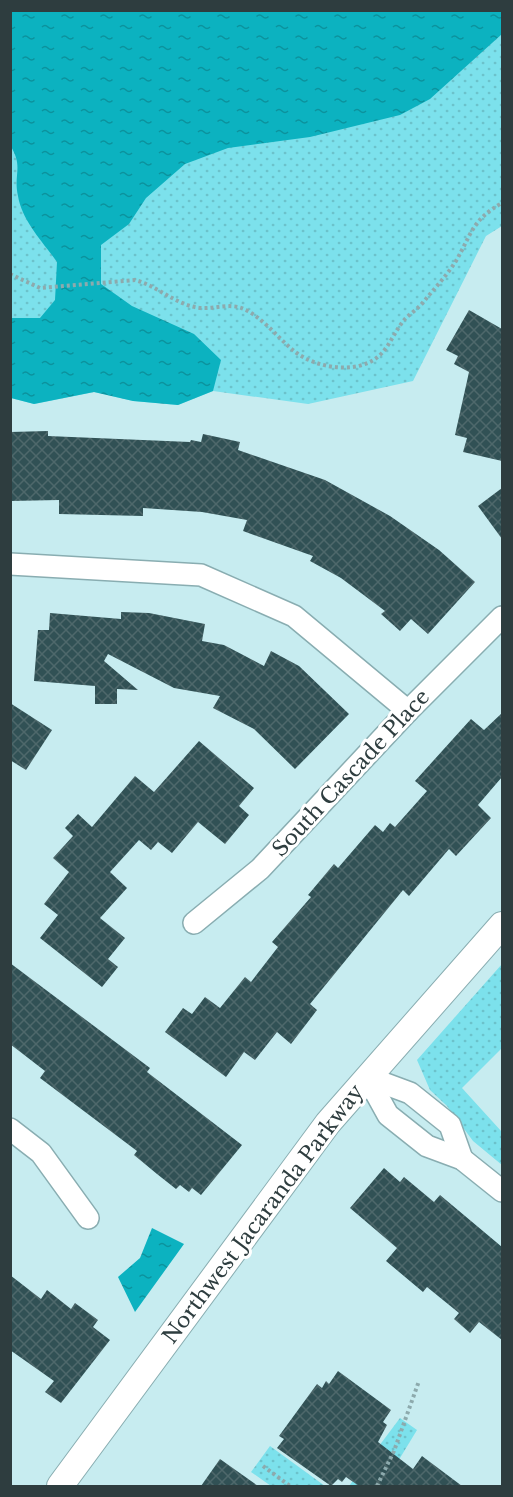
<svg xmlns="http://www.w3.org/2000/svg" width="513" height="1497" viewBox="0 0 513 1497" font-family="'Libre Baskerville',serif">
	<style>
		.grass { fill: url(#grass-dots) }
		.water { fill: url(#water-ripples) }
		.building { fill: url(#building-cross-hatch) }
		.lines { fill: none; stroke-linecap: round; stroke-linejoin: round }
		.minor-casing { stroke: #89adb1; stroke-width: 24 }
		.tertiary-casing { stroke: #89adb1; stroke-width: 28 }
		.path { stroke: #8daaad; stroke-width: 4; stroke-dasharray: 3 3; stroke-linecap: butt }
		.minor { stroke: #fff; stroke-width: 21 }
		.tertiary { stroke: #fff; stroke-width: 26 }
		.labels { text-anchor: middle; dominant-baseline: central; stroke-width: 6; stroke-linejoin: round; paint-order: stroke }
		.street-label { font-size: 21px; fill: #2e3d3f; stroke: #fff }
	</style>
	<defs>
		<pattern id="grass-dots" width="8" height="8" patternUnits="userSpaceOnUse" patternTransform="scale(1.5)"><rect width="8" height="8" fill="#7ce1ec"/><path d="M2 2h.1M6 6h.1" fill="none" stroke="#6cc2cb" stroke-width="1.8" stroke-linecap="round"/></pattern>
		<pattern id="water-ripples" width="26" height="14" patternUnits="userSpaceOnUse" patternTransform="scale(1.5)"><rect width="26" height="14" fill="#0cb2c0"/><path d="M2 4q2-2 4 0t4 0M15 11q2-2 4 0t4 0" fill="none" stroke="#0c929d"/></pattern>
		<pattern id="building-cross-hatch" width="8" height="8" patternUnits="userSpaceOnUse" patternTransform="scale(1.5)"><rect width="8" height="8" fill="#315155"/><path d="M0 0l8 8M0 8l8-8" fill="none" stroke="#4e686b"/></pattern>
	</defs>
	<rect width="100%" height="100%" fill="#c7ecf0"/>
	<g class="grass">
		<polygon points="10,11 502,11 502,226 486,236 413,381 308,404 213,391 178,405 133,401 94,392 34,404 11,398"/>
		<polygon points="502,964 502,1048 462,1088 502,1132 502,1165 473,1141 447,1106 430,1090 417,1060"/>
		<polygon points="400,1418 417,1430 383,1486 349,1486"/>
		<polygon points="270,1446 325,1486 271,1486 251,1472"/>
	</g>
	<g class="water">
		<path d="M11 10H502V34L430 99 400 115 310 137 228 148 185 164 146 198 129 224 101 245V284L132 306 194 334 221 360 213 391 178 405 133 401 94 392 34 404 11 398V318H40L55 300 57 262C43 242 22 221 18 196 13 174 24 167 10 145Z"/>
		<polygon points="152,1228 184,1244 135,1312 118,1277 140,1258"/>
	</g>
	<g class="building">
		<polygon points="469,310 502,329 502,461 463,452 467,438 455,435 469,372 454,364 458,356 446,350"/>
		<polygon points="48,431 48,436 190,442 191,440 201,442 203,434 240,442 238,450 325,480 390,516 439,550 475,582 428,634 411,619 400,631 381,614 385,611 341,578 310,561 313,556 243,531 247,520 202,512 143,508 143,516 59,514 59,500 10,501 10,432"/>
		<polygon points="502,488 502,539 478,506"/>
		<polygon points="121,612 149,613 205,624 202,641 224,645 264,666 271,651 299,666 349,714 295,769 254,729 213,708 220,696 174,688 108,654 104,661 138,690 117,689 117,704 95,704 95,686 34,681 38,630 49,630 50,613 121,619"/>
		<polygon points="10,703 52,730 26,770 10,760"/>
		<polygon points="502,713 502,777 478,805 491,818 456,856 449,849 409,896 403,890 310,1004 317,1010 291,1044 277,1032 255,1060 244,1052 226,1077 165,1032 183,1008 192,1014 205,997 220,1008 245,977 251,982 278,947 272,942 311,897 308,895 334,864 338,868 375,825 383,832 390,823 395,827 427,791 415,781 471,719 484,730"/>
		<polygon points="199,741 254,788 239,806 249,815 225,844 198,822 172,853 158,842 151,850 139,840 110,872 127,888 100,918 125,938 108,959 118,967 102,987 40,938 58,915 44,904 69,872 53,858 73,836 65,828 78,814 92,827 135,776 154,792"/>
		<polygon points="10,963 150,1068 147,1072 242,1145 201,1195 192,1188 189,1192 180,1185 176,1189 157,1174 134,1155 137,1151 40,1078 45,1071 10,1044"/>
		<polygon points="384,1168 400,1182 404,1177 434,1202 440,1195 502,1247 502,1340 479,1322 470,1333 454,1319 459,1313 427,1287 423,1292 386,1261 397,1248 350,1208"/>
		<polygon points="10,1275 41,1299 47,1290 71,1309 75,1303 98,1320 93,1327 110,1340 61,1403 45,1392 54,1381 10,1350"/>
		<polygon points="338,1371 391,1410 383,1422 387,1425 378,1442 413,1469 422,1456 462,1486 359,1486 346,1477 342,1482 338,1479 331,1486 277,1448 284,1439 279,1436 317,1384 322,1388 326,1381 329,1384"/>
		<polygon points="220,1459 258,1486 201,1486"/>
	</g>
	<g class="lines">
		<defs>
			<g id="minor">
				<polyline points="10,564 201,575 294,616 408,711"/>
				<polyline points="194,923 260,869 408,711 502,617"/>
				<polyline points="367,1077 388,1115 427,1146 462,1159 502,1191"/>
				<polyline points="367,1077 410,1093 450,1125 462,1159"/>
				<polyline points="10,1129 41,1153 88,1218"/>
			</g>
			<polyline id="tertiary" points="60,1486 328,1123 502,925"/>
		</defs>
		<use href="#minor" class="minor-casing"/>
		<use href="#tertiary" class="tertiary-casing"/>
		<g class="path">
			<path d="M10 274 40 288 135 280C158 286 177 306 201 308 217 309 231 302 246 310 265 320 278 338 294 351 316 369 361 376 382 353 391 343 396 329 405 319 411 313 419 308 425 300 435 288 447 275 456 261 472 233 472 220 502 203"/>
			<polyline points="263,1466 290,1486"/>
			<polyline points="377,1486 394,1451 419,1381"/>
		</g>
		<use href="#minor" class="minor"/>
		<use href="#tertiary" class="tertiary"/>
	</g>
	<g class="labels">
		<g class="street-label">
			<text transform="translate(351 773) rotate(-47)">South Cascade Place</text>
			<text transform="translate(263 1214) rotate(-53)">Northwest Jacaranda Parkway</text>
		</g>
	</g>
	<rect width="513" height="1497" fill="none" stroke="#2e3d3f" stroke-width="24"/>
</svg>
